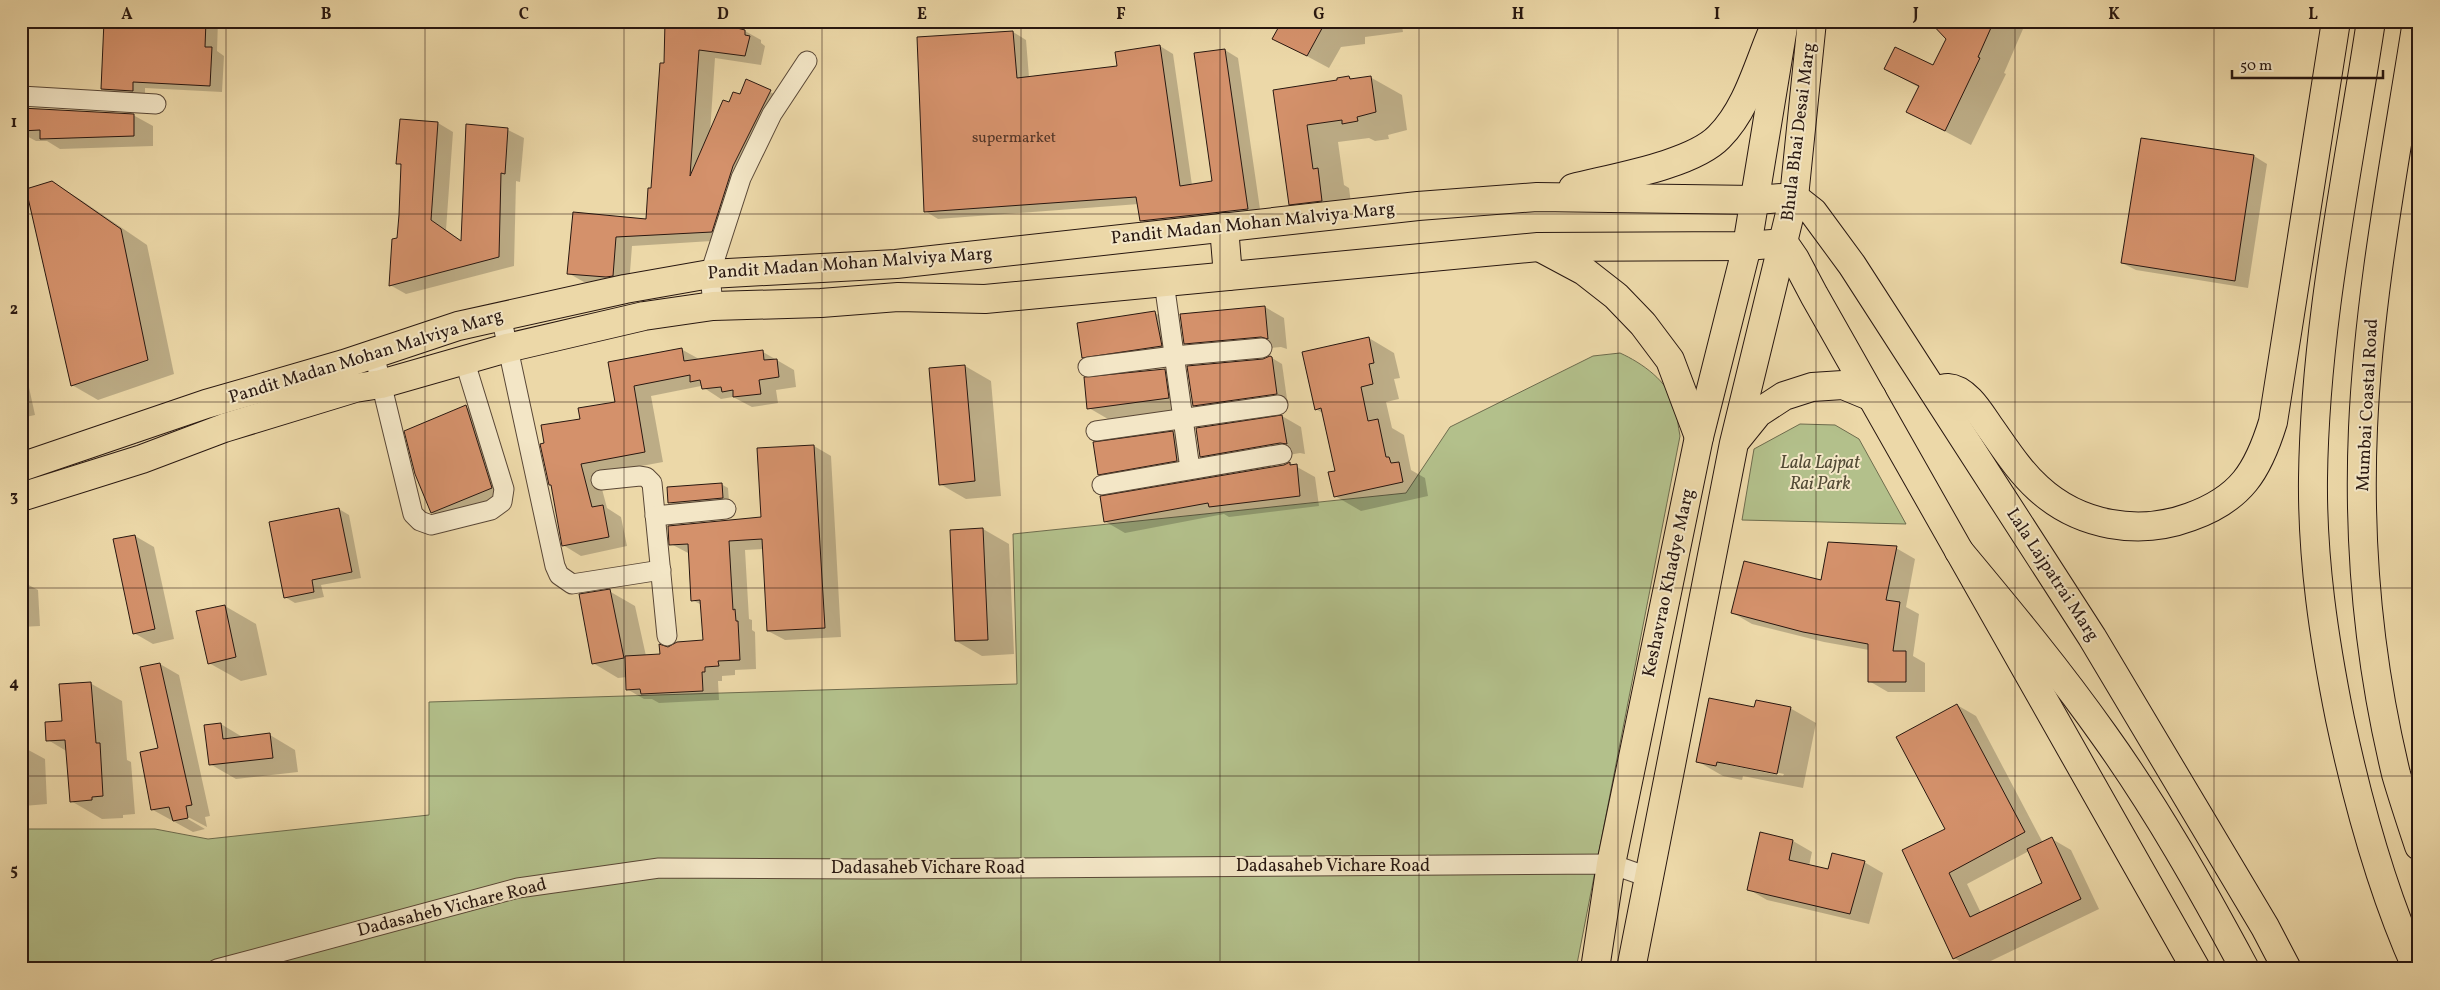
<svg xmlns="http://www.w3.org/2000/svg" width="2440" height="990" viewBox="0 0 2440 990" font-family="Vollkorn,serif">
	<style>
		.green { fill: #b3c08b; stroke: #6e6c4e }
		.shadow { fill: #0003; fill-rule: evenodd }
		.building { fill: #d4916b; stroke: #281710 }
		.lines { fill: none; stroke-linecap: round; stroke-linejoin: round }
		.street-casing { stroke: #594736; stroke-width: 21 }
		.primary-casing { stroke: #281710; stroke-width: 30 }
		.highway-casing { stroke: #281710; stroke-width: 30 }
		.street { stroke: #f3e6c6; stroke-width: 19 }
		.primary { stroke: #ecd8a8; stroke-width: 28 }
		.highway { stroke: #ecd8a8; stroke-width: 28 }
		.grid { fill: none; stroke: #281710; stroke-width: 1; stroke-opacity: 0.55 }
		.labels { text-anchor: middle; dominant-baseline: central; stroke-width: 4; stroke-linejoin: round; paint-order: stroke }
		.number-label { font-size: 15px; fill: #533627 }
		.street-label { font-size: 18px; fill: #281710; stroke: #f3e6c6 }
		.park-label { font-size: 18px; font-style: italic; fill: #524a35; stroke: #f3e6c6 }
		.neatline { fill: none; stroke: #281710; stroke-width: 2 }
		.grid-label { font-size: 16px; text-anchor: middle; font-weight: bold; fill: #281710 }
	</style>
	<rect width="100%" height="100%" fill="#ecd8a8"/>
	<filter id="stains"><feTurbulence type="fractalNoise" baseFrequency=".004" numOctaves="4"/><feColorMatrix values="0 0 0 0 .2 0 0 0 0 .09 0 0 0 0 .02 0 0 0 .5 -.17"/></filter>
	<radialGradient id="worn" r=".72"><stop offset=".6" stop-color="#630" stop-opacity="0"/><stop offset="1" stop-color="#630" stop-opacity=".3"/></radialGradient>
	<g class="green">
		<polygon points="31,21 90,21 90,25"/>
		<path d="M1620 353C1642 363 1668 381 1675 406 1677 415 1678 426 1680 436L1576 969H21V829H155L208 839 429 815V702L1017 684 1013 534 1406 493 1450 427 1593 356Z"/>
		<polygon points="1800,424 1835,425 1859,439 1906,524 1742,520 1754,449"/>
	</g>
	<g class="shadow">
		<polygon points="106,21 218,21 217,51 224,56 222,92 145,88 145,98 114,96 102,89"/>
		<polygon points="667,21 745,31 761,40 761,43 765,46 761,65 715,58 710,133 729,104 740,96 747,81 787,100 749,176 728,240 632,246 629,285 584,282 568,273 574,213 647,220 652,189 665,64"/>
		<polygon points="1283,21 1401,21 1403,32 1365,37 1365,44 1341,47 1329,68 1273,38"/>
		<polygon points="1930,21 2015,21 2023,29 2004,73 2006,74 1971,145 1908,112 1920,88 1885,69 1933,67 1947,39"/>
		<polygon points="1013,32 1026,40 1029,77 1119,67 1160,46 1173,54 1192,185 1214,182 1225,50 1238,58 1261,216 1154,228 1141,220 1139,204 938,219 925,211"/>
		<polygon points="1349,77 1353,79 1370,77 1402,95 1407,130 1388,135 1389,139 1375,141 1369,138 1338,142 1344,185 1349,188 1353,218 1321,222 1290,204 1274,91 1339,82"/>
		<polygon points="21,110 133,115 153,126 153,146 60,149 47,141 36,141 21,133"/>
		<polygon points="402,120 438,123 453,132 446,230 462,241 467,126 508,130 524,138 520,182 516,181 514,266 406,294 390,285 399,239 402,166 398,163"/>
		<polygon points="2142,139 2254,156 2267,164 2248,288 2136,270 2122,263"/>
		<polygon points="51,182 78,198 147,245 174,374 98,400 72,385"/>
		<polygon points="1265,307 1284,318 1287,349 1281,347 1204,354 1185,343 1181,315"/>
		<polygon points="1155,313 1174,324 1180,357 1102,368 1083,357"/>
		<polygon points="1369,338 1394,353 1400,378 1394,379 1399,399 1386,402 1392,428 1404,435 1411,470 1425,478 1428,496 1361,511 1335,496 1336,472 1324,414 1316,409"/>
		<polygon points="681,349 699,359 763,352 794,370 796,387 776,390 778,403 752,407 733,397 721,399 701,386 651,396 663,462 598,474 607,508 621,517 627,546 581,556 563,545 582,420 617,403 609,363"/>
		<polygon points="21,351 35,415 21,418"/>
		<polygon points="1272,358 1282,364 1287,399 1204,411 1194,405"/>
		<polygon points="965,366 991,381 1001,496 966,499 940,484"/>
		<polygon points="1164,370 1184,381 1187,409 1108,419 1089,408"/>
		<polygon points="466,407 485,418 510,499 450,523 431,512"/>
		<polygon points="1282,416 1301,427 1305,454 1300,453 1220,467 1201,456"/>
		<polygon points="1173,433 1192,444 1196,471 1118,485 1099,474"/>
		<polygon points="814,446 831,456 841,637 785,640 768,631 764,549 745,550 749,619 752,620 752,630 755,632 756,669 735,670 735,675 722,676 722,681 718,681 719,700 659,703 652,699 644,699 627,689 627,677 618,678 593,663 609,591 635,606 646,656 661,655 668,649 704,641 702,605 692,600 690,554 671,544 762,518 758,450"/>
		<polygon points="1290,463 1315,477 1319,506 1229,517 1224,514 1125,533 1106,522"/>
		<polygon points="721,484 728,488 729,501 676,506 670,503"/>
		<polygon points="339,509 349,515 361,578 321,585 324,597 295,603 285,597"/>
		<polygon points="983,529 1009,544 1014,654 982,656 956,641 951,531"/>
		<polygon points="135,536 154,547 174,639 153,644 134,633"/>
		<polygon points="1896,548 1915,559 1906,607 1919,614 1913,656 1925,663 1925,692 1888,692 1869,681 1869,650 1824,642 1752,624 1733,613 1822,581"/>
		<polygon points="21,581 38,590 40,626 21,627"/>
		<polygon points="225,606 256,624 267,675 241,681 209,663"/>
		<polygon points="160,664 179,675 210,816 205,817 207,827 188,817 188,819 205,829 193,832 153,810 159,749 142,668"/>
		<polygon points="90,683 122,701 127,760 131,762 135,814 123,815 123,818 102,819 71,801 68,752 48,740"/>
		<path d="M1957 705 1976 716 2043 843 2052 839 2071 850 2099 909 1974 969 1954 958 1904 851 1947 830ZM2029 851 2044 884 1981 913 1967 884Z"/>
		<path d="M1790 708 1816 723 1803 788 1743 776 1742 780 1723 776 1697 761ZM1724 762 1784 774 1783 776 1724 764Z"/>
		<polygon points="221,724 244,738 270,735 295,750 298,772 236,779 210,764"/>
		<polygon points="21,746 45,759 47,804 24,806 26,835 21,836"/>
		<polygon points="1761,833 1793,841 1812,852 1809,866 1829,871 1864,862 1883,873 1869,924 1767,900 1748,889"/>
	</g>
	<g class="building">
		<polygon points="104,21 206,21 205,47 212,47 210,86 133,82 133,91 101,89"/>
		<polygon points="665,21 709,21 745,30 745,35 750,36 745,56 699,50 690,176 723,100 729,102 733,92 740,94 746,79 771,90 733,166 712,232 616,237 613,276 606,277 567,274 573,212 646,219 648,188 651,188 660,63 664,63"/>
		<polygon points="1282,21 1326,21 1307,56 1272,39"/>
		<polygon points="1929,21 1994,21 1978,57 1980,58 1945,131 1906,112 1919,86 1884,69 1895,47 1933,65 1946,39"/>
		<polygon points="1013,31 1017,78 1117,66 1115,52 1160,45 1180,186 1212,181 1194,53 1225,49 1248,209 1140,221 1136,197 924,212 917,37"/>
		<polygon points="1349,76 1350,79 1371,76 1376,112 1357,117 1358,121 1342,124 1342,120 1307,125 1313,169 1318,168 1322,201 1289,205 1273,90 1337,80 1337,78"/>
		<polygon points="21,108 134,114 134,136 40,139 40,130 21,131"/>
		<polygon points="400,119 438,122 431,220 461,241 466,124 508,128 505,174 501,173 499,257 389,286 392,239 397,238 399,215 401,164 396,164"/>
		<polygon points="2141,138 2254,155 2235,281 2121,263"/>
		<polygon points="52,181 121,229 148,360 71,386 26,189"/>
		<polygon points="1265,306 1268,339 1261,337 1184,344 1180,314"/>
		<polygon points="1155,311 1162,346 1082,358 1077,323"/>
		<polygon points="1369,337 1374,363 1369,364 1373,384 1361,387 1368,421 1378,419 1386,457 1389,457 1391,463 1399,462 1403,482 1334,497 1328,472 1335,471 1321,408 1315,410 1302,352"/>
		<polygon points="682,348 684,361 763,350 764,360 777,359 779,377 759,380 761,394 733,397 733,390 722,392 721,387 702,389 700,380 690,382 690,375 634,386 645,452 581,464 592,507 603,505 609,537 562,546 551,485 549,485 540,444 544,443 541,425 580,419 578,408 615,402 608,362"/>
		<polygon points="1270,356 1272,357 1277,394 1193,406 1187,366 1263,359"/>
		<polygon points="965,365 975,481 939,485 929,368"/>
		<polygon points="1165,369 1169,398 1087,409 1084,377"/>
		<polygon points="466,405 492,488 431,513 415,474 404,431"/>
		<polygon points="1282,415 1287,444 1280,443 1200,457 1196,428"/>
		<polygon points="1173,431 1177,461 1098,475 1093,442"/>
		<polygon points="814,445 825,628 767,631 762,539 729,541 733,610 735,609 736,621 738,621 740,660 718,661 719,666 705,667 705,672 702,672 703,691 641,694 640,689 626,690 625,656 660,654 659,644 668,647 677,642 703,640 700,600 691,601 688,544 669,545 668,526 761,517 757,448"/>
		<polygon points="1290,462 1290,465 1297,464 1300,496 1209,507 1208,503 1104,522 1100,496 1284,465"/>
		<polygon points="722,483 723,498 668,503 667,487"/>
		<polygon points="339,508 352,572 312,580 314,592 284,598 269,522"/>
		<polygon points="983,528 988,640 955,641 950,530"/>
		<polygon points="135,535 155,629 133,634 113,539"/>
		<polygon points="1828,542 1897,546 1886,600 1900,602 1893,651 1906,651 1906,682 1868,682 1868,644 1803,632 1731,613 1744,561 1821,580"/>
		<polygon points="610,589 624,658 592,664 579,594"/>
		<polygon points="225,605 236,657 208,664 196,611"/>
		<polygon points="160,663 192,805 186,806 188,818 173,821 169,807 151,810 140,752 158,748 140,667"/>
		<polygon points="91,682 96,743 100,743 103,796 92,797 92,800 70,802 65,740 46,741 45,722 62,721 59,684"/>
		<polygon points="1709,698 1754,707 1756,700 1791,707 1777,774 1717,762 1716,766 1696,762"/>
		<polygon points="1957,704 2025,832 1949,873 1970,917 2042,883 2027,849 2052,837 2081,899 1953,959 1902,850 1945,829 1896,737"/>
		<polygon points="221,723 223,739 270,733 273,758 209,765 204,725"/>
		<polygon points="1760,832 1793,840 1789,860 1828,869 1832,853 1865,861 1850,914 1747,890"/>
	</g>
	<g class="lines">
		<defs>
			<g id="street">
				<polyline points="21,96 156,104"/>
				<polyline points="1164,282 1190,469"/>
				<polyline points="713,306 710,274 741,178 772,114 807,61"/>
				<polyline points="501,316 555,566 559,575 572,584 661,570"/>
				<polyline points="374,354 413,514 420,521 431,525 491,510 502,502 504,489 464,359"/>
				<polyline points="1088,367 1174,356 1262,348"/>
				<polyline points="1096,431 1278,405"/>
				<polyline points="601,480 640,476 646,477 652,483 667,636"/>
				<polyline points="1102,485 1282,454"/>
				<polyline points="655,516 726,509"/>
				<polyline points="217,969 518,888 659,868 875,869 1611,864 1648,877"/>
			</g>
			<g id="primary">
				<path d="M1573 188C1612 178 1692 165 1719 137 1746 110 1757 69 1771 35"/>
				<polyline points="1794,197 1813,212 1852,265 2092,637 2265,927 2287,969"/>
				<polyline points="1224,227 1228,276"/>
				<polyline points="1784,243 1795,259 1814,295 2196,969"/>
				<polyline points="1541,248 1584,271 1616,296 1643,324 1670,360 1699,437"/>
				<polyline points="1737,439 1758,413 1784,396 1812,387 1843,385 1872,397"/>
				<polyline points="21,467 206,404 344,364 458,326 625,289 710,274 896,264 1418,206 1537,197 1756,200 1794,197"/>
				<polyline points="21,497 142,459 224,428 355,388 381,384 507,348 644,316 713,306 821,303 898,297 985,299 1538,247 1747,246 1784,243"/>
				<polyline points="1595,969 1611,864 1699,437 1747,246 1784,21"/>
				<polyline points="1631,969 1734,443 1794,197 1812,21"/>
			</g>
			<g id="highway">
				<path d="M2371 21C2348 173 2315 324 2313 478 2312 559 2324 639 2340 719 2358 804 2381 889 2417 969"/>
				<path d="M2417 21C2396 156 2369 292 2363 428 2358 543 2369 662 2396 774 2403 798 2411 822 2419 846"/>
				<path d="M1933 390C1938 390 1944 388 1948 388 1966 389 1980 413 1989 426 2004 447 2019 471 2038 488 2079 526 2139 536 2190 517 2241 499 2258 471 2273 422L2336 21"/>
				<path d="M1959 551C2009 611 2059 671 2104 735 2157 809 2202 889 2245 969"/>
			</g>
		</defs>
		<use href="#street" class="street-casing"/>
		<use href="#primary" class="primary-casing"/>
		<use href="#highway" class="highway-casing"/>
		<use href="#street" class="street"/>
		<use href="#primary" class="primary"/>
		<use href="#highway" class="highway"/>
	</g>
	<path class="grid" d="M226 21V969M425 21V969M624 21V969M822 21V969M1021 21V969M1220 21V969M1419 21V969M1618 21V969M1816 21V969M2015 21V969M2214 21V969M21 214H2419M21 402H2419M21 588H2419M21 776H2419"/>
	<g class="labels">
		<g class="number-label">
			<text x="1014" y="138">supermarket</text>
		</g>
		<g class="street-label">
			<text transform="translate(1799 132) rotate(-83)">Bhula Bhai Desai Marg</text>
			<text transform="translate(1253 224) rotate(-6)">Pandit Madan Mohan Malviya Marg</text>
			<text transform="translate(850 264) rotate(-4)">Pandit Madan Mohan Malviya Marg</text>
			<text transform="translate(366 357) rotate(-17)">Pandit Madan Mohan Malviya Marg</text>
			<text transform="translate(2368 405) rotate(-87)">Mumbai Coastal Road</text>
			<text transform="translate(2052 575) rotate(57)">Lala Lajpatrai Marg</text>
			<text transform="translate(1669 583) rotate(-78)">Keshavrao Khadye Marg</text>
			<text x="1333" y="866">Dadasaheb Vichare Road</text>
			<text x="928" y="868">Dadasaheb Vichare Road</text>
			<text transform="translate(452 908) rotate(-14)">Dadasaheb Vichare Road</text>
		</g>
		<g class="park-label">
			<text x="1820" y="463">Lala Lajpat<tspan x="1820" dy="21">Rai Park</tspan></text>
		</g>
	</g>
	<rect width="2440" height="990" fill="none" stroke="#ecd8a8" stroke-width="55"/>
	<path d="M2232 70v8h151v-8" fill="none" stroke="#281710" stroke-width="2.5"/>
	<text x="2240" y="70" font-size="15" fill="#281710" stroke="#f3e6c6" stroke-width="4" paint-order="stroke">50 m</text>
	<rect x="28" y="28" width="2384" height="934" class="neatline"/>
	<g class="grid-label">
		<text x="127" y="19">A</text>
		<text x="326" y="19">B</text>
		<text x="524" y="19">C</text>
		<text x="723" y="19">D</text>
		<text x="922" y="19">E</text>
		<text x="1121" y="19">F</text>
		<text x="1319" y="19">G</text>
		<text x="1518" y="19">H</text>
		<text x="1717" y="19">I</text>
		<text x="1916" y="19">J</text>
		<text x="2114" y="19">K</text>
		<text x="2313" y="19">L</text>
		<text x="14" y="127">1</text>
		<text x="14" y="314">2</text>
		<text x="14" y="501">3</text>
		<text x="14" y="688">4</text>
		<text x="14" y="875">5</text>
	</g>
	<rect width="100%" height="100%" filter="url(#stains)"/>
	<rect width="100%" height="100%" fill="url(#worn)"/>
</svg>
